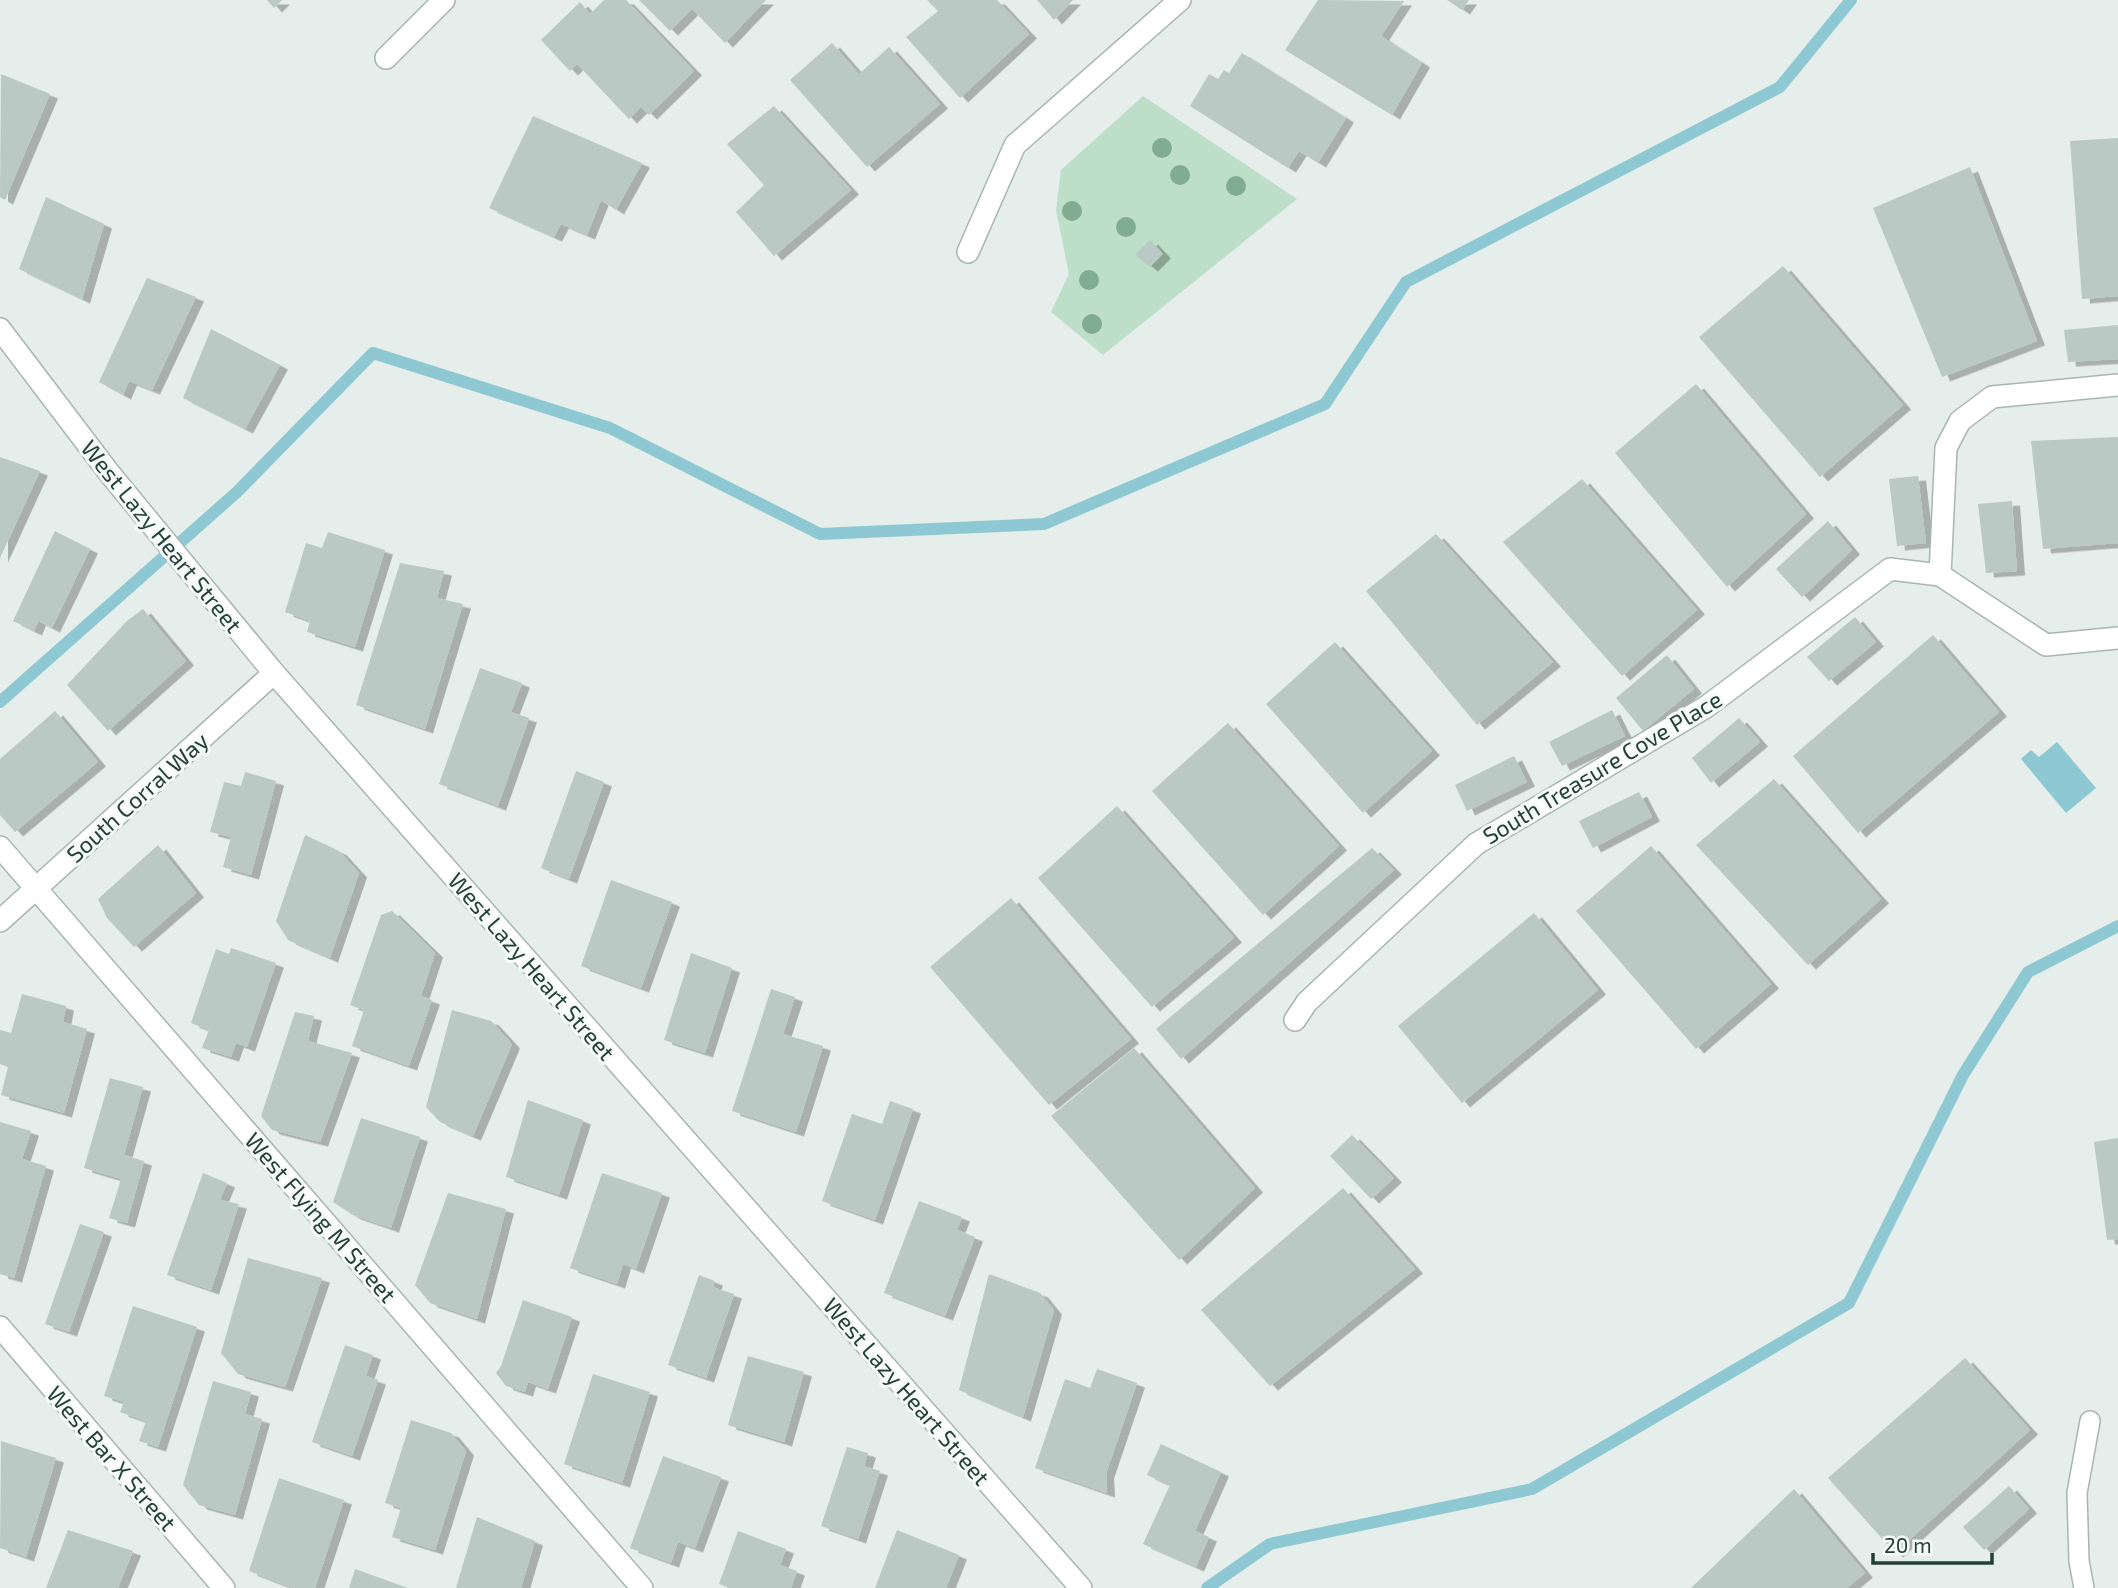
<svg xmlns="http://www.w3.org/2000/svg" width="2118" height="1588" viewBox="0 0 2118 1588" font-family="'Exo 2',sans-serif">
	<style>
		.green { fill: #bedfc7 }
		.water { fill: #8dc8d3 }
		.lines { fill: none; stroke-linecap: round; stroke-linejoin: round }
		.stream { stroke: #8dc8d3; stroke-width: 12 }
		.building { fill: #bac9c3; filter: url(#shadow) }
		.lane-casing { stroke: #a7b6b1; stroke-width: 22 }
		.street-casing { stroke: #a7b6b1; stroke-width: 24 }
		.lane { stroke: #fff; stroke-width: 19 }
		.street { stroke: #fff; stroke-width: 21 }
		.tree { fill: #80ad92 }
		.labels { text-anchor: middle; dominant-baseline: central; stroke-width: 6; stroke-linejoin: round; paint-order: stroke }
		.street-label { font-size: 23px; fill: #244039; stroke: #f6faf8 }
	</style>
	<defs>
		<filter id="shadow"><feDropShadow dx="8" dy="4.5" stdDeviation="0" flood-color="#0004"/></filter>
	</defs>
	<rect width="100%" height="100%" fill="#e5eeea"/>
	<polygon class="green" points="1143,96 1297,199 1103,355 1051,312 1069,274 1056,210 1061,170"/>
	<polygon class="water" points="2057,742 2096,788 2066,813 2021,759 2031,750 2039,757"/>
	<g class="lines">
		<g class="stream">
			<polyline points="0,702 237,492 373,353 610,428 820,534 1044,524 1325,404 1406,282 1780,87 1851,0"/>
			<polyline points="1207,1588 1270,1544 1532,1489 1849,1303 1963,1075 2028,972 2118,926"/>
		</g>
	</g>
	<g class="building">
		<polygon points="267,0 282,0 274,8"/>
		<polygon points="604,0 626,0 694,71 649,115 641,107 629,119 577,64 570,71 541,40 580,2 590,14"/>
		<polygon points="639,0 766,0 725,43 692,9 670,31"/>
		<polygon points="927,0 997,0 1029,34 960,98 906,37 938,11"/>
		<polygon points="1037,0 1073,0 1054,20"/>
		<polygon points="1318,0 1404,1 1381,36 1422,63 1392,115 1285,50"/>
		<polygon points="1447,0 1469,0 1462,10"/>
		<polygon points="832,43 859,74 889,47 940,104 867,167 790,80"/>
		<polygon points="1242,53 1346,118 1318,163 1299,151 1288,168 1190,106 1209,74 1218,79 1224,70 1229,73"/>
		<polygon points="1,74 50,94 5,200 0,197"/>
		<polygon points="774,106 851,190 774,256 736,212 764,185 727,144"/>
		<polygon points="533,116 642,163 616,210 601,200 587,235 561,224 554,237 489,208"/>
		<polygon points="2118,138 2118,296 2082,299 2070,141"/>
		<polygon points="1970,167 2037,341 1942,377 1873,208"/>
		<polygon points="46,197 104,224 82,299 19,269"/>
		<polygon points="1150,240 1163,254 1150,267 1135,255"/>
		<polygon points="1783,266 1903,405 1820,477 1699,337"/>
		<polygon points="147,278 196,297 152,390 129,381 123,395 99,382"/>
		<polygon points="2118,325 2118,359 2068,362 2064,330"/>
		<polygon points="211,329 280,365 245,429 183,398"/>
		<polygon points="1696,384 1806,514 1727,587 1615,453"/>
		<polygon points="2118,437 2118,543 2043,549 2031,441"/>
		<polygon points="0,457 40,471 0,558"/>
		<polygon points="1918,476 1926,543 1897,546 1889,479"/>
		<polygon points="1582,479 1697,610 1622,676 1503,542"/>
		<polygon points="2012,501 2017,571 1986,573 1978,504"/>
		<polygon points="1828,521 1852,550 1802,597 1776,569"/>
		<polygon points="55,531 90,549 52,628 38,621 34,631 13,621"/>
		<polygon points="328,532 385,550 355,647 307,632 310,621 285,612 306,543 322,548"/>
		<polygon points="1436,534 1553,662 1477,725 1366,591"/>
		<polygon points="400,563 444,571 437,598 463,604 425,729 356,705"/>
		<polygon points="143,609 186,661 108,731 67,685 127,621"/>
		<polygon points="1855,617 1876,642 1829,681 1807,657"/>
		<polygon points="1933,635 1999,712 1858,833 1793,756"/>
		<polygon points="1335,642 1432,751 1363,813 1266,704"/>
		<polygon points="1667,655 1694,689 1643,731 1616,698"/>
		<polygon points="480,668 522,683 511,712 529,718 498,806 439,784"/>
		<polygon points="1612,710 1625,736 1562,766 1549,742"/>
		<polygon points="55,711 98,762 15,832 0,815 0,759"/>
		<polygon points="1739,718 1760,742 1711,783 1692,758"/>
		<polygon points="1228,723 1339,846 1263,915 1152,791"/>
		<polygon points="1514,756 1527,782 1467,811 1455,785"/>
		<polygon points="576,771 604,782 569,879 541,868"/>
		<polygon points="245,772 276,781 251,875 223,867 231,837 210,832 224,782 241,786"/>
		<polygon points="1774,779 1881,899 1808,965 1696,845"/>
		<polygon points="1639,792 1652,817 1593,848 1579,821"/>
		<polygon points="1117,806 1234,938 1152,1007 1038,878"/>
		<polygon points="305,835 339,851 359,873 330,958 288,940 276,921"/>
		<polygon points="158,845 196,893 134,947 107,918 98,899"/>
		<polygon points="1651,846 1771,984 1696,1049 1576,911"/>
		<polygon points="1372,848 1394,870 1181,1059 1156,1029"/>
		<polygon points="611,880 672,902 641,988 581,966"/>
		<polygon points="1011,898 1131,1039 1049,1105 930,967"/>
		<polygon points="392,911 435,953 421,996 432,1000 409,1066 352,1046 364,1010 350,1005 381,915"/>
		<polygon points="1534,913 1598,990 1462,1103 1398,1026"/>
		<polygon points="231,948 276,963 247,1047 236,1043 231,1057 202,1048 209,1030 191,1023 216,949 229,954"/>
		<polygon points="691,953 732,968 705,1053 664,1040"/>
		<polygon points="771,989 795,997 783,1034 823,1046 796,1132 732,1111"/>
		<polygon points="22,994 66,1006 63,1022 87,1029 64,1113 1,1095 8,1067 0,1064 0,1030 11,1033"/>
		<polygon points="452,1010 491,1021 512,1044 473,1136 440,1122 426,1107"/>
		<polygon points="295,1012 314,1016 308,1041 352,1053 320,1142 272,1130 261,1116"/>
		<polygon points="1134,1048 1255,1188 1179,1260 1051,1116"/>
		<polygon points="110,1078 143,1087 124,1155 144,1161 127,1223 109,1218 121,1179 84,1168"/>
		<polygon points="528,1100 583,1120 559,1195 506,1177"/>
		<polygon points="890,1101 913,1109 875,1220 822,1201 852,1114 882,1124"/>
		<polygon points="361,1118 420,1137 391,1228 353,1215 333,1202"/>
		<polygon points="0,1122 31,1131 22,1159 46,1166 14,1278 0,1274"/>
		<polygon points="1352,1135 1394,1178 1371,1199 1330,1156"/>
		<polygon points="2118,1138 2118,1239 2107,1240 2094,1142"/>
		<polygon points="203,1173 227,1183 220,1200 239,1204 211,1290 167,1275"/>
		<polygon points="602,1173 662,1193 636,1269 623,1264 617,1284 570,1268"/>
		<polygon points="1343,1188 1415,1269 1270,1386 1201,1310"/>
		<polygon points="448,1193 506,1209 477,1319 430,1303 415,1285"/>
		<polygon points="919,1201 962,1217 957,1230 975,1237 945,1316 884,1293"/>
		<polygon points="80,1224 104,1232 69,1332 45,1324"/>
		<polygon points="248,1258 322,1278 285,1387 238,1374 221,1353"/>
		<polygon points="989,1274 1040,1293 1054,1310 1023,1417 959,1390"/>
		<polygon points="699,1275 715,1281 713,1287 734,1294 706,1378 668,1365"/>
		<polygon points="523,1300 572,1317 548,1389 528,1382 525,1392 506,1386 496,1373 501,1366"/>
		<polygon points="133,1306 197,1327 158,1447 139,1441 146,1421 120,1412 124,1402 104,1396"/>
		<polygon points="345,1345 373,1355 366,1376 378,1380 352,1456 312,1442"/>
		<polygon points="748,1356 804,1372 784,1442 728,1425"/>
		<polygon points="1965,1358 2030,1430 1895,1553 1828,1478"/>
		<polygon points="1097,1369 1137,1383 1106,1474 1107,1493 1035,1468 1065,1379 1090,1388"/>
		<polygon points="593,1374 650,1392 622,1483 564,1464"/>
		<polygon points="213,1381 251,1392 245,1414 262,1419 235,1515 199,1505 183,1485"/>
		<polygon points="411,1420 451,1433 466,1451 435,1550 392,1537 401,1508 385,1503"/>
		<polygon points="1,1441 56,1458 26,1557 0,1548"/>
		<polygon points="1161,1444 1221,1472 1195,1531 1209,1537 1196,1567 1143,1544 1170,1485 1147,1475"/>
		<polygon points="847,1447 868,1453 864,1466 880,1471 858,1539 821,1526"/>
		<polygon points="663,1456 721,1477 695,1548 678,1542 671,1563 630,1548"/>
		<polygon points="279,1478 344,1500 315,1588 293,1588 249,1571"/>
		<polygon points="2009,1486 2029,1509 1984,1550 1963,1527"/>
		<polygon points="1794,1489 1865,1573 1847,1588 1691,1588"/>
		<polygon points="477,1517 535,1541 521,1588 456,1588"/>
		<polygon points="68,1530 133,1551 118,1588 46,1588"/>
		<polygon points="897,1530 959,1555 946,1588 875,1588"/>
		<polygon points="738,1531 786,1549 780,1565 797,1571 791,1588 729,1588 719,1584"/>
		<polygon points="355,1569 408,1588 349,1588"/>
	</g>
	<g class="lines">
		<defs>
			<polyline id="lane" points="2084,1588 2079,1561 2077,1493 2090,1421"/>
			<g id="street">
				<polyline points="386,58 444,0"/>
				<polyline points="968,252 1015,145 1180,0"/>
				<polyline points="0,329 110,474 274,673 1081,1588"/>
				<polyline points="1940,575 1946,448 1960,421 1992,397 2118,385"/>
				<polyline points="0,847 642,1588"/>
				<polyline points="0,921 274,673"/>
				<polyline points="1295,1020 1307,1002 1476,844 1706,707 1890,569 1940,575 2046,645 2118,638"/>
				<polyline points="0,1327 224,1588"/>
			</g>
		</defs>
		<use href="#lane" class="lane-casing"/>
		<use href="#street" class="street-casing"/>
		<use href="#lane" class="lane"/>
		<use href="#street" class="street"/>
	</g>
	<g class="tree">
		<circle cx="1162" cy="148" r="10"/>
		<circle cx="1180" cy="175" r="10"/>
		<circle cx="1236" cy="186" r="10"/>
		<circle cx="1072" cy="211" r="10"/>
		<circle cx="1126" cy="227" r="10"/>
		<circle cx="1089" cy="280" r="10"/>
		<circle cx="1092" cy="324" r="10"/>
	</g>
	<g class="labels">
		<g class="street-label">
			<text transform="translate(162 536) rotate(51)">West Lazy Heart Street</text>
			<text transform="translate(1602 767) rotate(-31)">South Treasure Cove Place</text>
			<text transform="translate(137 797) rotate(-42)">South Corral Way</text>
			<text transform="translate(532 966) rotate(49)">West Lazy Heart Street</text>
			<text transform="translate(321 1217) rotate(49)">West Flying M Street</text>
			<text transform="translate(907 1391) rotate(49)">West Lazy Heart Street</text>
			<text transform="translate(112 1458) rotate(49)">West Bar X Street</text>
		</g>
	</g>
	<path d="M1873 1553v10h119v-10" fill="none" stroke="#244039" stroke-width="3.5"/>
	<text x="1884" y="1553" font-size="21" fill="#244039" stroke="#f6faf8" stroke-width="5" paint-order="stroke">20 m</text>
</svg>
